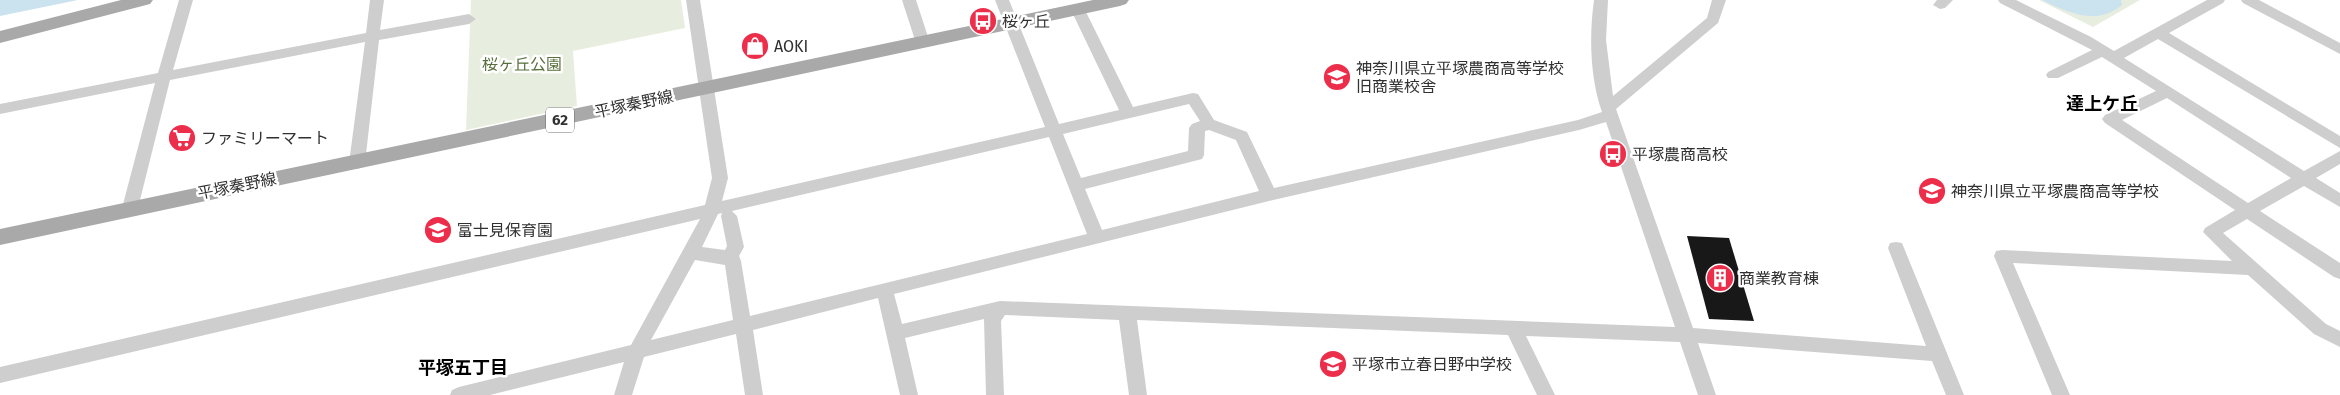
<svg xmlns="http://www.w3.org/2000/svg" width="2340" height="395" viewBox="0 0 2340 395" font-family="'Fira Sans','Noto Sans JP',sans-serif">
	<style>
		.green { fill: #e8eedf }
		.water { fill: #cbe3ee }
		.building { fill: #181818 }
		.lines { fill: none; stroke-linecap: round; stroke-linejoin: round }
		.minor { fill: #cecece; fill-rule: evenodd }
		.major { fill: #a9a9a9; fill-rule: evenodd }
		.labels { text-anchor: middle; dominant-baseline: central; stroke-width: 5; stroke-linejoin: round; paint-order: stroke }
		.shield { fill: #fff; stroke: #6f6f6f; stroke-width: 1 }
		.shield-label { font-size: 15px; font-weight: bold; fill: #313131 }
		.poi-label { font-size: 16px; fill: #313131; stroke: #fff; text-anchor: start }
		.park-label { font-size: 16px; fill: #586f3c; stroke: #fff }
		.street-label { font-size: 16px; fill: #313131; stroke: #fff }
		.neighbourhood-label { font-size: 18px; font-weight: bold; fill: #000; stroke: #fff }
	</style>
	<rect width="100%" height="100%" fill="#fff"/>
	<g class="green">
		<polygon points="471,0 681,0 685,28 573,51 577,106 466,130"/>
		<polygon points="2039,0 2140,0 2093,27"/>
	</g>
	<g class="water">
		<polygon points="0,0 78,0 0,16"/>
		<path d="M2042 0H2121L2122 5C2097 26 2068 13 2042 0Z"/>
	</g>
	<polygon class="building" points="1687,236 1729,238 1754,321 1709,319"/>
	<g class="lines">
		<g class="minor">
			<polygon points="179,0 193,0 173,70 366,33 370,0 384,0 380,30 469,14 476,19 469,24 379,40 365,163 363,167 357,169 351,167 349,163 365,42 170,80 138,208 136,212 130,214 124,212 122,208 155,83 0,114 0,104 158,73"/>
			<path d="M686 0H700L728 178 722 201 1045 127 995 0H1009L1059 124 1119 110 1071 10 1078 6 1085 10 1133 107 1193 93 1198 94 1214 120 1247 132 1274 188 1578 120 1602 112C1590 78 1589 36 1594 0H1608L1606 40 1613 96 1707 18 1712 0H1726L1718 23 1616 109 1693 328 1926 346 1888 248 1890 243 1896 242 1902 243 1904 248 1964 395H1946L1932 361 1698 343 1716 395H1698L1680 342 1526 336 1555 395H1537L1508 335 1137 320 1147 395H1129L1119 320 1005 315 1001 321 1004 395H986L984 319 905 338 918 395H900L878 298 753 330 763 395H745L736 334 644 357 632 395H614L624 362 490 395H450L452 390 459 387 631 345 700 219 0 383V367L705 205 712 178ZM1189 104 1200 121 1192 124 1189 128 1188 151 1081 178 1063 134ZM1606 122 1675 327 1000 301 902 324 894 294 1269 201 1579 130ZM1209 130 1236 140 1259 191 1102 230 1085 189 1202 159 1204 155 1205 131ZM1049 137 1087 234 750 316 741 261 739 256 744 247 737 216 732 211ZM722 213 721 216 727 246 725 250 702 247 718 214ZM695 260 725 265 733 320 651 340Z"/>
			<polygon points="902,0 916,0 930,43 928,46 918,46 916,43"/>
			<polygon points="1937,0 1953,0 1945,8 1940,9 1933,5"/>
			<path d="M1998 0H2016L2091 37 2114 51 2207 0H2225L2223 3 2169 33 2340 136V148L2158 39 2124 58 2304 171 2340 151V164L2316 178 2340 193V207L2304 186 2260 211 2340 263V279L2334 277 2247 219 2223 233 2326 324 2340 331V347L2314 334 2248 275 2013 263 2070 395H2052L1994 256 1996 251 2002 250 2232 261 2203 232 2205 228 2235 210 2105 123 2102 119 2105 115 2156 91 2102 57 2058 78H2048L2046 75 2048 72 2092 50 2000 3ZM2167 98 2291 178 2248 203 2122 120Z"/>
			<polygon points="2241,0 2259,0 2340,43 2340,54 2243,3"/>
		</g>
		<g class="major">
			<polygon points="121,0 153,0 150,4 0,43 0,31"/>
			<polygon points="1093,0 1129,0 1126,4 1120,6 0,245 0,229"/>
		</g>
	</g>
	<defs>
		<symbol id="bus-disc" viewBox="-11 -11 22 22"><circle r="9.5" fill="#ed2e4b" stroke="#fff"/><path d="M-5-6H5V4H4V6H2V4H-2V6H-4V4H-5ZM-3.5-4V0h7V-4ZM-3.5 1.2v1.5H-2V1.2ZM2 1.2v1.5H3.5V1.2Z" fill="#fff"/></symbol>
		<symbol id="shop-disc" viewBox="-11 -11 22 22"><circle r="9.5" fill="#ed2e4b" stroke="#fff"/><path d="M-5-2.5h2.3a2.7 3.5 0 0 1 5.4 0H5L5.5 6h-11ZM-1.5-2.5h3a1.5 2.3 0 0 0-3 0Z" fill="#fff"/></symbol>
		<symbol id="school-disc" viewBox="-11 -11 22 22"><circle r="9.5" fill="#ed2e4b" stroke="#fff"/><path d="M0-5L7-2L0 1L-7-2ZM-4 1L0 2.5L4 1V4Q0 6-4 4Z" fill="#fff"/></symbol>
		<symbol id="supermarket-disc" viewBox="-11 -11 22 22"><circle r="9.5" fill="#ed2e4b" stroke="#fff"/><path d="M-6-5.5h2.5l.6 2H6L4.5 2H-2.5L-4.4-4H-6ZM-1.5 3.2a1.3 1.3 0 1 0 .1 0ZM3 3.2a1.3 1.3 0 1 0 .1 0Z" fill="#fff"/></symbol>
		<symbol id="building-disc" viewBox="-11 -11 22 22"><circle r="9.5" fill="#ed2e4b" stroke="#fff"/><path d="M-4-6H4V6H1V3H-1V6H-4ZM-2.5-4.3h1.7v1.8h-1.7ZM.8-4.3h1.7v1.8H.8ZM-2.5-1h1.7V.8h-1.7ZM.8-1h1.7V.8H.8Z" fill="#fff"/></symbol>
	</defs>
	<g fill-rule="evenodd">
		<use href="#bus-disc" x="967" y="5" width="32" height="32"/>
		<use href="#shop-disc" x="739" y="30" width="32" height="32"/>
		<use href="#school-disc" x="1321" y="61" width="32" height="32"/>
		<use href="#supermarket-disc" x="166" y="122" width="32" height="32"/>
		<use href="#bus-disc" x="1597" y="138" width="32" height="32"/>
		<use href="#school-disc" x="1916" y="175" width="32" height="32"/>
		<use href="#school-disc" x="422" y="214" width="32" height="32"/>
		<use href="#building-disc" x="1704" y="262" width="32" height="32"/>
		<use href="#school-disc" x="1317" y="348" width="32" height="32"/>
	</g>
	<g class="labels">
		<rect class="shield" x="546" y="107.5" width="28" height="25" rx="4"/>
		<g class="shield-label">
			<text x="560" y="120">62</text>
		</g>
		<g class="poi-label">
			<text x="1002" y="21">桜ヶ丘</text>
			<text x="774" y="46">AOKI</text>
			<text x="1356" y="68">神奈川県立平塚農商高等学校<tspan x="1356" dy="18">旧商業校舎</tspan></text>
			<text x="201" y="138">ファミリーマート</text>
			<text x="1632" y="154">平塚農商高校</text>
			<text x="1951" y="191">神奈川県立平塚農商高等学校</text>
			<text x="457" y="230">富士見保育園</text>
			<text x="1739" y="278">商業教育棟</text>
			<text x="1352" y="364">平塚市立春日野中学校</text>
		</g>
		<g class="park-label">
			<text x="522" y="64">桜ヶ丘公園</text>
		</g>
		<g class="street-label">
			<text transform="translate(634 104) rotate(-12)">平塚秦野線</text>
			<text transform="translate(237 186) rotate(-11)">平塚秦野線</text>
		</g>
		<g class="neighbourhood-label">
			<text x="2102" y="104">達上ケ丘</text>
			<text x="463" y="368">平塚五丁目</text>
		</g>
	</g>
</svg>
